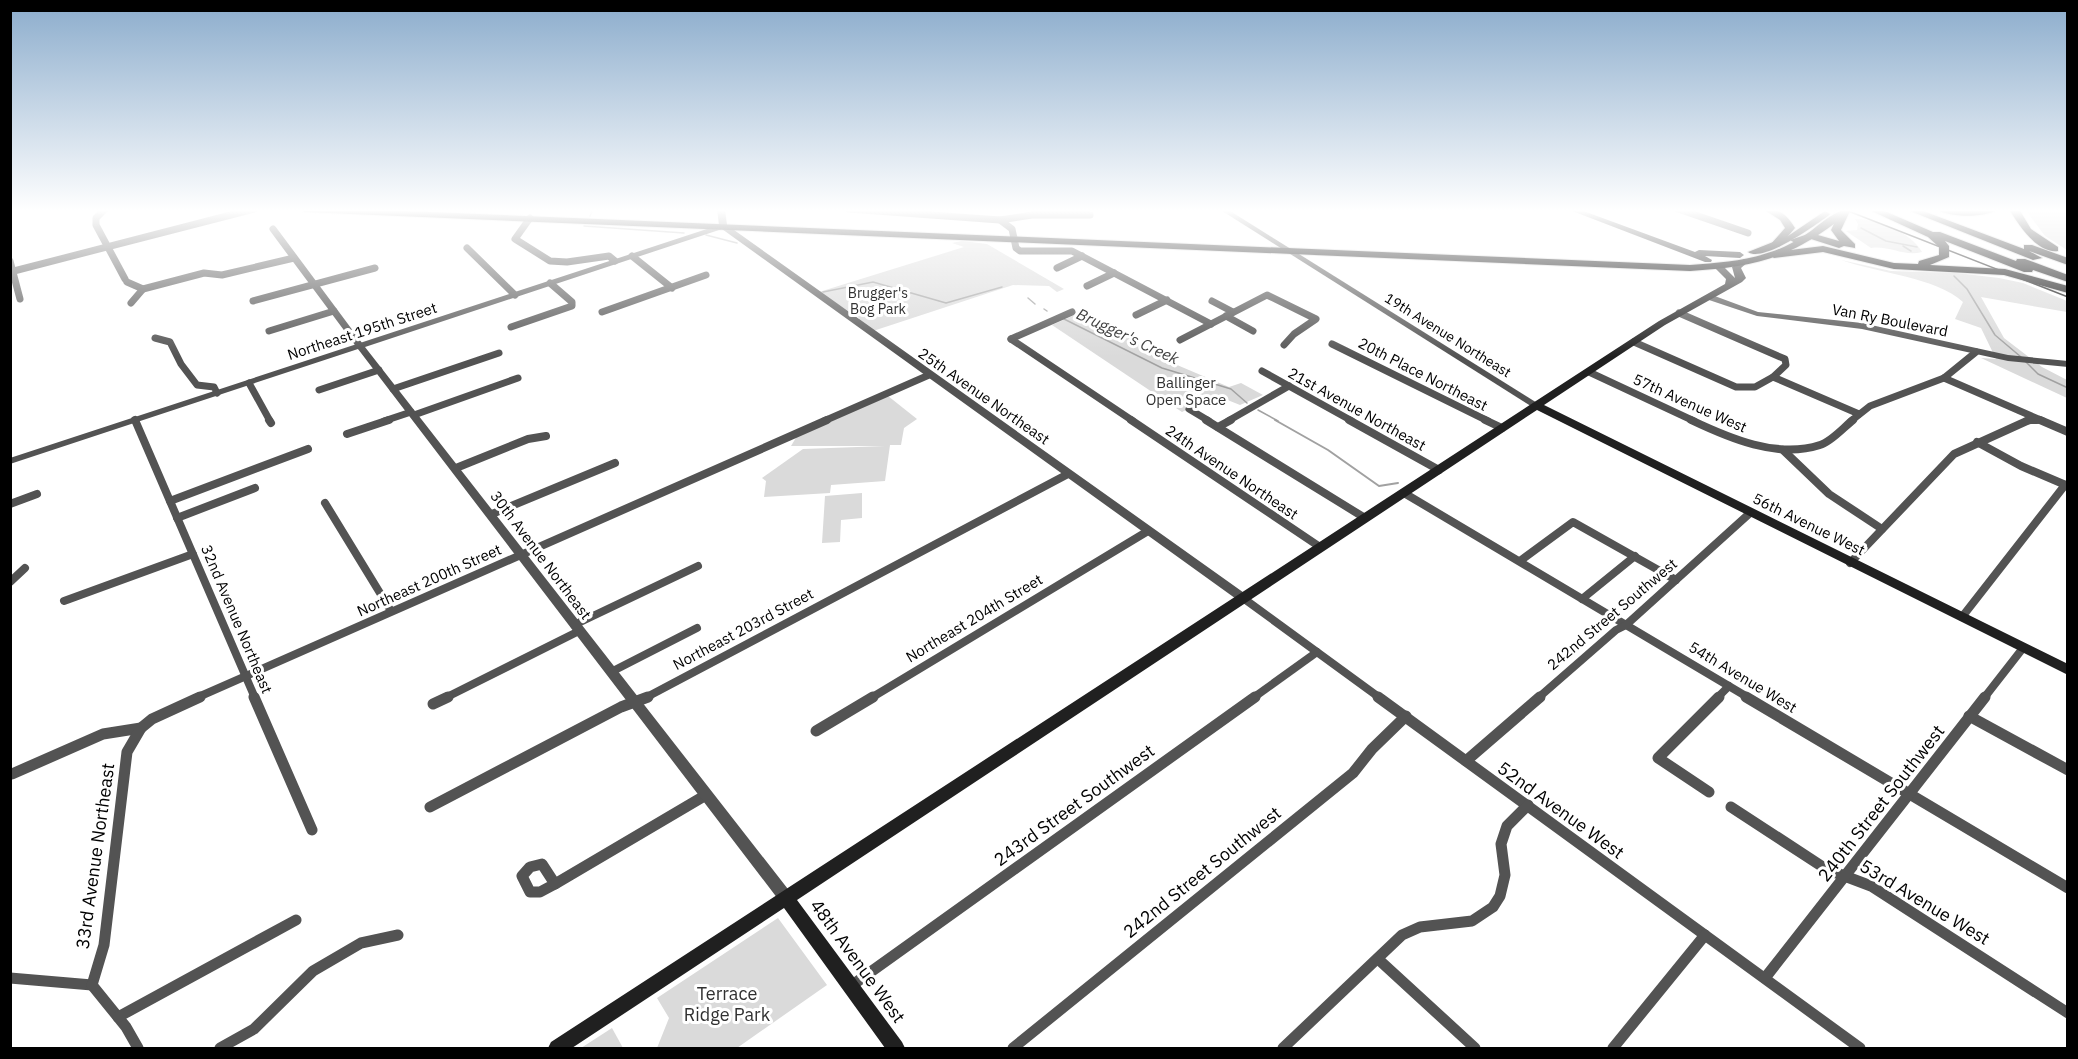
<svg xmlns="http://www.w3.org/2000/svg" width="2078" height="1059" viewBox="0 0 2078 1059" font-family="'IBM Plex Sans',sans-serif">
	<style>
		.green { fill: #dadada }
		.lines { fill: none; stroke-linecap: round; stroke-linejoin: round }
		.stream-far1 { stroke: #a1a1a1; stroke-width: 1.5 }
		.stream { stroke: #a1a1a1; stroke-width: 2 }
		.primary-casing { stroke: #dbdbdb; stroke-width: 2 }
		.motorway-casing { stroke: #dbdbdb; stroke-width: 2 }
		.minor-far2 { stroke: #535353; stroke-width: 7 }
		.minor-far1 { stroke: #535353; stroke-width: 8 }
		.minor { stroke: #535353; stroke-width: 11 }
		.tertiary { fill: #535353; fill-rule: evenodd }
		.secondary { fill: #202020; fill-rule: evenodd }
		.primary { fill: #000; fill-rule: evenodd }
		.motorway { fill: #000; fill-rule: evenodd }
		.tram { stroke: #000; stroke-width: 1.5 }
		.labels { text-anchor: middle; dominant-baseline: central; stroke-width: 6; stroke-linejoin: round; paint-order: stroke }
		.far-park-label { font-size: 14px; fill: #313131; stroke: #fff }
		.far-street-label { font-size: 14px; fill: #000; stroke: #fff }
		.street-label { font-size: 15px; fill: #000; stroke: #fff }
		.park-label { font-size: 15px; fill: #313131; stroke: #fff }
		.water-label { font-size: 16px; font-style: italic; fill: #424242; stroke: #fff }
		.near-street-label { font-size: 18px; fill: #000; stroke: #fff }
		.near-park-label { font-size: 18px; fill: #313131; stroke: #fff }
	</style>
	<rect width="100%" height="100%" fill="#fff"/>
	<g class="green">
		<polygon points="2025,209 2067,209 2067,250 2045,236"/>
		<path d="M1855 219C1877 219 1911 232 1922 252 1904 257 1889 245 1871 248L1846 231 1857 230 1858 224Z"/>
		<polygon points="962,241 987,244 1064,289 1057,292 1049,286 1013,285 873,331 859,321 859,318 819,292 964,247 952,243"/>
		<path d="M1841 260 1891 271 1957 273 1999 278 2023 283 2067 301V312L1981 297 2004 338 2042 367 2067 380V398L1981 358 1996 359 1981 328 1955 319 1963 302C1936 277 1877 273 1841 260Z"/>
		<polygon points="1086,310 1170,362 1229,387 1241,383 1263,395 1240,405 1215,395 1182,412 1052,325"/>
		<polygon points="888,396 917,419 904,428 901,445 890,445 885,481 831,485 830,493 764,497 766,481 762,478 803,449 885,446 791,446 797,436"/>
		<polygon points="862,493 862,518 841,520 840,542 822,543 825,496"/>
		<polygon points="778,918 827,985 737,1048 657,1048 669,1018 657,998"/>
		<polygon points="612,1028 623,1048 581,1048"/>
	</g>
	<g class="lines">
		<g class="stream-far1">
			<polyline points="590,216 593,209"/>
			<polyline points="584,226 684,233"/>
			<polyline points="1861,228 1886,241 1917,247"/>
			<polyline points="706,235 737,243"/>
			<polyline points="1903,246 1911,251"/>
			<polyline points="1954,276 1967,289 1995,335 2021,357"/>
			<polyline points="823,292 873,282 946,303 1002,287"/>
			<polyline points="1028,298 1035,304"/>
			<polyline points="1044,309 1047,311"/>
			<polyline points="1064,319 1162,368 1231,389 1247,403"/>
			<polyline points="2025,361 2038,374 2068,388"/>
			<polyline points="1258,410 1278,421"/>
		</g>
		<polyline class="stream" points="1275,420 1328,450 1379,486 1398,483"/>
		<defs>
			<g id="primary">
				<path d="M299 209H360L1690 265C1731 262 1770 259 1805 235 1819 226 1835 208 1853 209 1845 217 1835 223 1827 229 1782 261 1744 268 1690 271L304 212Z"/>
				<path d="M1825 211 1830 214 1828 216C1814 226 1763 263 1748 252L1788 236Z"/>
			</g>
			<g id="motorway">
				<path d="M1763 209C1779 208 1787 215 1795 228L1779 247 1770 245 1785 228 1780 220Z"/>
				<polygon points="1841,209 1850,211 1841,230 1855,244 1855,248 1844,246 1839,248 1811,239 1795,243 1790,240 1811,233 1839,241 1831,230"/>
				<polygon points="1867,209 1880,209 1933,232 1940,232 2016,261 2017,259 2025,259 2068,275 2068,282 2033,270 2032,272 2024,272 1945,241 1949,246 1949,257 1930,265 2005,269 2068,286 2068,293 2004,275 1894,269 1823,252 1774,258 1769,255 1774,252 1823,246 1894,263 1918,264 1919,261 1939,255 1939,247 1928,237"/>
				<polygon points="1905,209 1918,209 2024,249 2024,245 2032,245 2068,258 2068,265 2029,251 2042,258 2033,260"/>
				<path d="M1936 209H1999C1987 218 1948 218 1936 209Z"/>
				<path d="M2009 209H2019L2031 229 2058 247V251C2037 254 2018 224 2009 209Z"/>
			</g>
		</defs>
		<use href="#primary" class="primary-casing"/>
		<use href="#motorway" class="motorway-casing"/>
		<g class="minor-far2">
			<polyline points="105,209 96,218 96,225 125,279"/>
			<polyline points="849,209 1000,220 1012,229 1016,248 1020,251 1072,251 1211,324"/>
			<polyline points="1678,209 1748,233"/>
			<polyline points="530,218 515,239 550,261 567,262 609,256 615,261"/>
			<polyline points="1000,220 1032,215 1090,215"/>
			<polyline points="273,229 360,346"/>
			<polyline points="467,248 515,295"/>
			<polyline points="632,256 672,288"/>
			<polyline points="10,261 20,299"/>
			<polyline points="1057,268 1082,256"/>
			<polyline points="10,272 254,209"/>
			<polyline points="127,282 143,289 131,303"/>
			<polyline points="1087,286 1114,273"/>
			<polyline points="143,289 204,273 222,275 294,258"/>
			<polyline points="253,301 375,268"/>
			<polyline points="1212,301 1233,312"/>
			<polyline points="602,312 706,275"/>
			<polyline points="1679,313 1785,359 1786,365 1773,377"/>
			<polyline points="1136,315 1167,300"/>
			<polyline points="1226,316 1253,331"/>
			<polyline points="511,327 572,306 572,302 550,283"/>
			<polyline points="269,331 334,311"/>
			<polyline points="155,338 170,342 181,364 197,385 214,387 217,393"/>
			<polyline points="1011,339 1133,421"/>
			<polyline points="1011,339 1072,312"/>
			<polyline points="1180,340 1267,295 1316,319 1294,334 1284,345"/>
			<polyline points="1634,342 1736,387 1755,387 1773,377 1859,414"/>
			<polyline points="1332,344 1488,421"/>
			<polyline points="1262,371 1352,421"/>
			<polyline points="1589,372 1694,421"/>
			<polyline points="1944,378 2043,421"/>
			<polyline points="249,383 270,421"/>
			<polyline points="393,389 499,353"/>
			<polyline points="319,390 379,370"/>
			<polyline points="1189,409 1209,421"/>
			<polyline points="414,415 518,378"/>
			<polyline points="384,421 411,412"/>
			<polyline points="824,421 929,375"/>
			<polyline points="1228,421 1289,386"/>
			<polyline points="1851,421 1870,406 1944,378 1976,352"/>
			<polyline points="2026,421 2037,420"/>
		</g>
		<g class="minor-far1">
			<polyline points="135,420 255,698"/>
			<polyline points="269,420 271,423"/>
			<polyline points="1131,420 1320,547"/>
			<polyline points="1206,420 1365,518"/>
			<polyline points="1349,420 1439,470"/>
			<polyline points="1485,420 1502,428"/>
			<path d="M1691 420C1729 438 1777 459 1820 445 1831 442 1844 427 1853 420"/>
			<polyline points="2040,420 2068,432"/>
			<polyline points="1218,427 1231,420"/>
			<polyline points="347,434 389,420"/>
			<polyline points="1977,442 2021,466 2068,486"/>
			<polyline points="1783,450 1829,494 1882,529"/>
			<polyline points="456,468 528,439 546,436"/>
			<polyline points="1404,493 1749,698"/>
			<polyline points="170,501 308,449"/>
			<polyline points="325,503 391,611"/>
			<polyline points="10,504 37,494"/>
			<polyline points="492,514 615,463"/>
			<polyline points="177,518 255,488"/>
			<polyline points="1520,561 1573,522 1676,580"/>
			<polyline points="1850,563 1954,454 2029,420 2037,420"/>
			<polyline points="10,582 25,568"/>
			<polyline points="1243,598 1380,698"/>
			<polyline points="1582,599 1635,556"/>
			<polyline points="64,601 193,554"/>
			<polyline points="1962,617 2065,485"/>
			<polyline points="574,625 698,566"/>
			<polyline points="611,672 697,628"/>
			<polyline points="196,698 827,420"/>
			<polyline points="445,698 579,631"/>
			<polyline points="645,698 1068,474"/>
			<polyline points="871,698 1148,531"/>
			<polyline points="1253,698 1317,652"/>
			<polyline points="1538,698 1616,630 1626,625 1750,513"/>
			<polyline points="1717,698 1729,686"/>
			<polyline points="1984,698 2023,648"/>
		</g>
		<g class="minor">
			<polyline points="254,697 312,830"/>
			<polyline points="1378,697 1860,1048"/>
			<polyline points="1746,697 2068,888"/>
			<polyline points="433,704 448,697"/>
			<polyline points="1969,716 2068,770"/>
			<polyline points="816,731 873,697"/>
			<polyline points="1466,761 1540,697"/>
			<polyline points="12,774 103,734 141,728"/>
			<polyline points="1709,792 1658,758 1719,697"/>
			<polyline points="430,807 621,707 648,697"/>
			<polyline points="1731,807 1826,869 1871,886 2068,1013"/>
			<polygon points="542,864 555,884 540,892 530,892 522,876 530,867"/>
			<polyline points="555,884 706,795"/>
			<polyline points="1378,959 1475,1048"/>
			<polyline points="10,978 92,985"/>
			<polyline points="1765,978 1985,697"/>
			<polyline points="92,985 104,945 127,752 141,728 152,719 200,697"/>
			<polyline points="92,985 126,1027 138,1048"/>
			<polyline points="851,986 1255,697"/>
			<polyline points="118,1017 296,920"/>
			<polyline points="220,1048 254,1029 313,971 361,943 398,935"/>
			<polyline points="1013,1048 1353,773 1372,749 1406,716"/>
			<polyline points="1283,1048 1402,935 1420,927 1472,921 1493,907 1500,896 1505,875 1501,844 1507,826 1528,805"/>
			<polyline points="1613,1048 1705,935"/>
		</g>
		<g class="tertiary">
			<polygon points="717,209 725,209 727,225 1247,595 1249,598 1247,601 1239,601 722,229 365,347 791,893 793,898 791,903 786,905 781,903 358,349 10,464 10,458 719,225"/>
			<polygon points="1219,209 1227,209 1542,406 1540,408 1534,408"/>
			<polygon points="1706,295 1712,295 1758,312 1862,323 2008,355 2068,361 2068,367 2008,361 1862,329 1757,316 1706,299"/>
		</g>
		<g class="secondary">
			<polygon points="1567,209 1578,209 1695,252 1699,250 1740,252 1744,255 1740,258 1705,256 1712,260 1711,262 1705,262"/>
			<polygon points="1744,259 1748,262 1741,268 1746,278 1742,282 1665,325 1544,405 2068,664 2068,675 1537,410 797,900 902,1042 905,1048 885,1048 784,908 572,1048 548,1048 551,1042 1659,321 1725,284 1726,279 1715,268 1715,264 1721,264 1735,278 1732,267"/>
		</g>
		<use href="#primary" class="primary"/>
		<use href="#motorway" class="motorway"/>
		<polyline class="tram" points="1843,209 2068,297"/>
	</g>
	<linearGradient id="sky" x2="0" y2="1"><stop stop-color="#8baccc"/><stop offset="0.59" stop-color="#fff"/><stop offset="1" stop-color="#fff" stop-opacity="0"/></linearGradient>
	<rect width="2078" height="357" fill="url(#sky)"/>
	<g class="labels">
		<g class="far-park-label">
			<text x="878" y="293">Brugger's<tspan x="878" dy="16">Bog Park</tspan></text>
		</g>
		<g class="far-street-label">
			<text transform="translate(1448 335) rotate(32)">19th Avenue Northeast</text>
		</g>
		<g class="street-label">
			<text transform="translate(1890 320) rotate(11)">Van Ry Boulevard</text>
			<text transform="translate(362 331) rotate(-18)">Northeast 195th Street</text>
			<text transform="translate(1423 374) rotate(27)">20th Place Northeast</text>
			<text transform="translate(984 396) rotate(35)">25th Avenue Northeast</text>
			<text transform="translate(1690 403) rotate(24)">57th Avenue West</text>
			<text transform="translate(1357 409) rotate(29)">21st Avenue Northeast</text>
			<text transform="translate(1232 472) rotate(34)">24th Avenue Northeast</text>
			<text transform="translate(1809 524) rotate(26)">56th Avenue West</text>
			<text transform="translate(541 555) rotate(53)">30th Avenue Northeast</text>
			<text transform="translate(429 580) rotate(-24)">Northeast 200th Street</text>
			<text transform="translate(1612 614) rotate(-40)">242nd Street Southwest</text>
			<text transform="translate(974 618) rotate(-31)">Northeast 204th Street</text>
			<text transform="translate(237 619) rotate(67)">32nd Avenue Northeast</text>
			<text transform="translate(743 629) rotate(-28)">Northeast 203rd Street</text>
			<text transform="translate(1743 677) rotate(31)">54th Avenue West</text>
		</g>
		<g class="park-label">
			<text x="1186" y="382">Ballinger<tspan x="1186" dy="17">Open Space</tspan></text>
		</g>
		<g class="water-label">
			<text transform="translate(1128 336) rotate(25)">Brugger's Creek</text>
		</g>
		<g class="near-street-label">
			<text transform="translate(1881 803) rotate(-52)">240th Street Southwest</text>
			<text transform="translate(1074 805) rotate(-36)">243rd Street Southwest</text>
			<text transform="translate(1561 810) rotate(36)">52nd Avenue West</text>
			<text transform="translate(95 856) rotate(-82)">33rd Avenue Northeast</text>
			<text transform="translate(1202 872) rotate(-39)">242nd Street Southwest</text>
			<text transform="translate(1925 902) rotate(31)">53rd Avenue West</text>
			<text transform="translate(858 961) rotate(54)">48th Avenue West</text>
		</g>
		<g class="near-park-label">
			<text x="727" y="993">Terrace<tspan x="727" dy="21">Ridge Park</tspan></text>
		</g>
	</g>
	<rect width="2078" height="1059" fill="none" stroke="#000000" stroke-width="24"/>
</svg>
